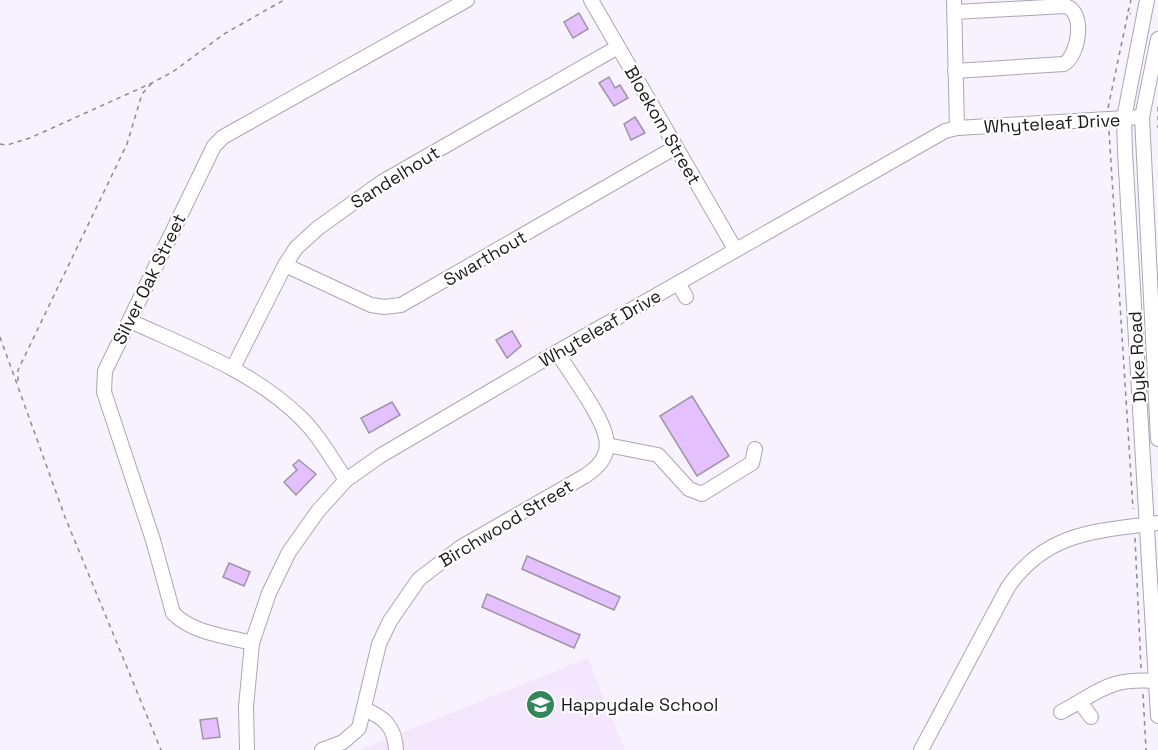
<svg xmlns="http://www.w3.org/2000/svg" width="1158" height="750" viewBox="0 0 1158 750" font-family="'Space Grotesk',sans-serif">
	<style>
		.built { fill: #f4e7fd }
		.building { fill: #e5c0ff; stroke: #9e95a4; stroke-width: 1.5 }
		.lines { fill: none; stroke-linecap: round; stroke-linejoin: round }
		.minor-casing { stroke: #ada5b4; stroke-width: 16 }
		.path { stroke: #8e8992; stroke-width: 1.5; stroke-dasharray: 4.5 4.5; stroke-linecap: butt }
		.minor { stroke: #fff; stroke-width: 14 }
		.labels { text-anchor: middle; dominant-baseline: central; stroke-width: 4.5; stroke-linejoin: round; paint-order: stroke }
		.street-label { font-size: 18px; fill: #1d1a1f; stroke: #fff }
		.poi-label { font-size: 18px; fill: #1d1a1f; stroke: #fff; text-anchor: start }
	</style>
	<rect width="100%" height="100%" fill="#f8f1fe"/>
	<polygon class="built" points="588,658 625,750 359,750"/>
	<g class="building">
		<polygon points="579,13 588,29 573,38 564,22"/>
		<polygon points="609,77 615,88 620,85 628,98 614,106 599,83"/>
		<polygon points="635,117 645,133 631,140 624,124"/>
		<polygon points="512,331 521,346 507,358 496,340"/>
		<polygon points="692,396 729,456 697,476 660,416"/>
		<polygon points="392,402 400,415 369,433 361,418"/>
		<polygon points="299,460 316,474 296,495 284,482 297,470 293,465"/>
		<polygon points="527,556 620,597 614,610 522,569"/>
		<polygon points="229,563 250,572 244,586 223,577"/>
		<polygon points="487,594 580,635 574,648 482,607"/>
		<polygon points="217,718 220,737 203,739 200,720"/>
	</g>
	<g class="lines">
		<defs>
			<g id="minor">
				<polyline points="591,0 735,249"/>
				<polyline points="954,0 957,128"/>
				<polyline points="1147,0 1124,118 1125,152 1158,716"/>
				<path d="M955 12 1065 6C1086 11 1079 55 1064 64L955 71"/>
				<polyline points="1158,39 1142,117 1158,439"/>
				<polyline points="285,265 371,305 384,307 401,305 676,147"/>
				<polyline points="678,283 686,297"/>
				<path d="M130 321C189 348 253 371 300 417 318 434 332 459 346 480"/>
				<polyline points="233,368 285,265 296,248 318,228 382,182 618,47"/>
				<polyline points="607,445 658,455 689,489 702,494 752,463 755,449"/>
				<path d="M252 643C225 636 192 633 173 613L153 540 104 392 105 371 214 146 223 137 467 0"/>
				<polyline points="1080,702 1091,717"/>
				<path d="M364 709C384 717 395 727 396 750"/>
				<path d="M1061 712C1101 691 1107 678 1156 681"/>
				<polyline points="247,750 246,707 252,643 269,593 289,552 318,511 346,480 380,456 557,352 945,131 957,128 1142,117"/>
				<path d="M322 750 343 742 359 728 379 644 390 621 419 579 461 547 585 476C599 467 610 455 606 438 603 417 569 372 557 352"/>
				<path d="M921 750 1008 587C1047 531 1098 531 1158 523"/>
			</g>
		</defs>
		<use href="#minor" class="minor-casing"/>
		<g class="path">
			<polyline points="1128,12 1131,0"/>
			<polyline points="1158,107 1158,128"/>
			<polyline points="1108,108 1128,13 1131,14"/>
			<polyline points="1109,131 1133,509"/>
			<polyline points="0,144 7,145 30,138 152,83 174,71 224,34 284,0"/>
			<polyline points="0,337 65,517 161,750"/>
			<polyline points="18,381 18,370 127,144 142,94 152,83"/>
			<polyline points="1135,538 1141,668"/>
			<polyline points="1143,694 1146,750"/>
		</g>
		<use href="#minor" class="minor"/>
	</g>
	<defs>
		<symbol id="school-disc" viewBox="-11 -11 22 22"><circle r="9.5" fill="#328659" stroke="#fff"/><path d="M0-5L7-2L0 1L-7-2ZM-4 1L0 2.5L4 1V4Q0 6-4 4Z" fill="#fff"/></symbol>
	</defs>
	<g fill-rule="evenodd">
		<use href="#school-disc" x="524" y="688" width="33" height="33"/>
	</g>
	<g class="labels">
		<g class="street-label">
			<text transform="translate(1052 123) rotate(-3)">Whyteleaf Drive</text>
			<text transform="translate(663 125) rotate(60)">Bloekom Street</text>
			<text transform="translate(395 177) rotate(-32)">Sandelhout</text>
			<text transform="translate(485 258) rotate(-30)">Swarthout</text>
			<text transform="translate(149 279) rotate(-64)">Silver Oak Street</text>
			<text transform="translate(600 328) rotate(-30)">Whyteleaf Drive</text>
			<text transform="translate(1137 357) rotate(-93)">Dyke Road</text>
			<text transform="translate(506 523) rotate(-31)">Birchwood Street</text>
		</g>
		<g class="poi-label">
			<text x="561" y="704">Happydale School</text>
		</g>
	</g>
</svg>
